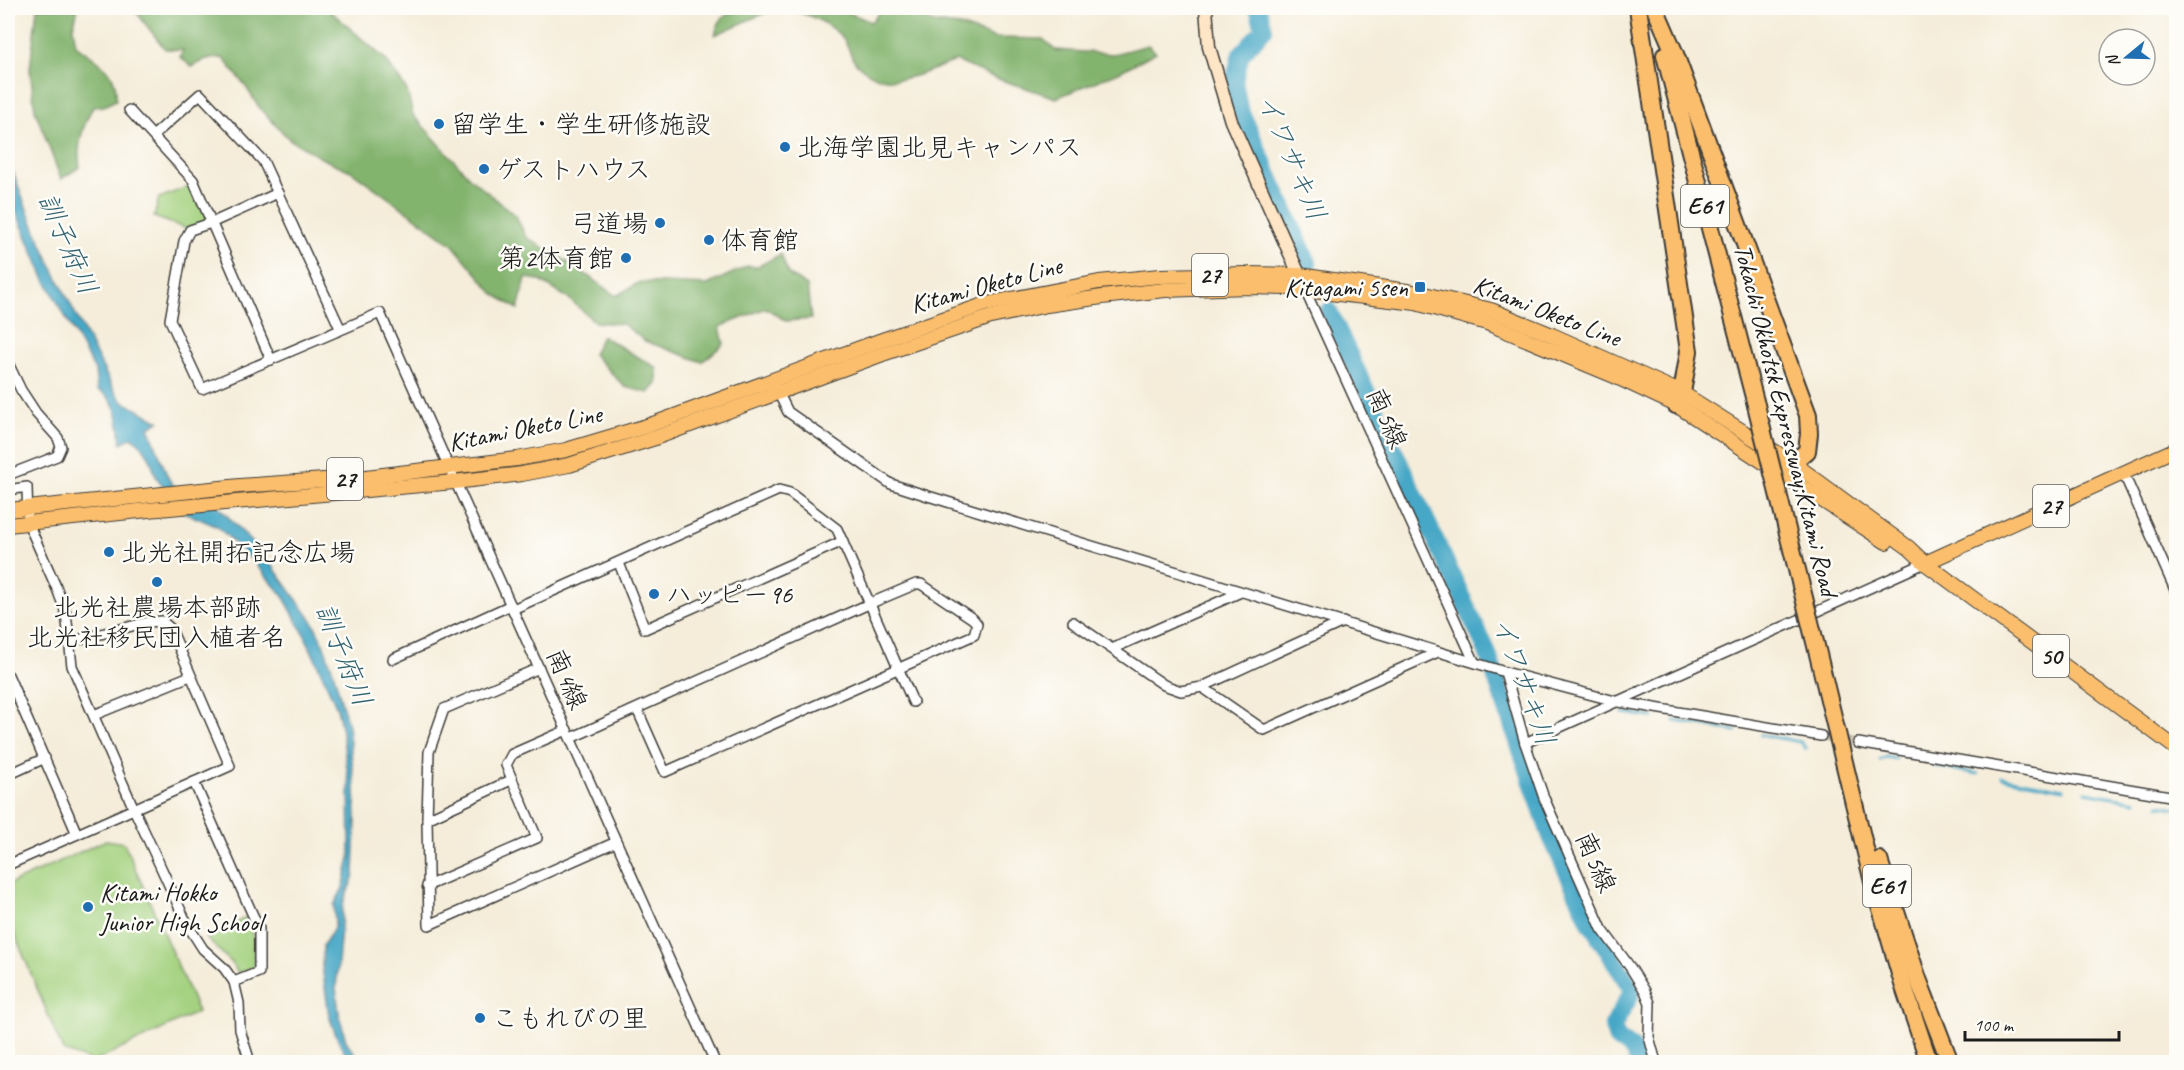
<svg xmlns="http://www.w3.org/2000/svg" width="2184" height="1070" viewBox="0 0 2184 1070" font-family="Caveat,'Klee One',sans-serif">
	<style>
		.green { fill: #a4d280; stroke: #60774e; stroke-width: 1.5 }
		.forest { fill: #83b46e; stroke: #506845; stroke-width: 1.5 }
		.water { fill: #47a7c6; stroke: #326271; stroke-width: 1.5 }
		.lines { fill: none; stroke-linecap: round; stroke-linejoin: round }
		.stream { stroke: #47a7c6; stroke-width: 3 }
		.river { stroke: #47a7c6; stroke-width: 18 }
		.street-tunnel { stroke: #cac3b4; stroke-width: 9; stroke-dasharray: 9 4.5; stroke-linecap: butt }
		.street-casing { stroke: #3d3b38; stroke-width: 12 }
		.secondary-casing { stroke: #3d3b38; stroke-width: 15 }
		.primary-casing { stroke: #3d3b38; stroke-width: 16 }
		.highway-casing { stroke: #3d3b38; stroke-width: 20 }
		.street { stroke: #fff; stroke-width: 9 }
		.secondary { stroke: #fde5c5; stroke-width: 12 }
		.primary { stroke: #fabe6d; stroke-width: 14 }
		.highway { stroke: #fabe6d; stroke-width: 16 }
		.highway-bridge-casing { stroke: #3d3b38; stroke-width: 20; stroke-linecap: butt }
		.highway-bridge { stroke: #fabe6d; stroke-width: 16 }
		.poi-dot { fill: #1f6fb2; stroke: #fdfcf7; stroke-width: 2 }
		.labels { text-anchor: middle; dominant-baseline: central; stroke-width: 5; stroke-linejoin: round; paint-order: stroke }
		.shield { fill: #fdfcf7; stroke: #605f5e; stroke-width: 1.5 }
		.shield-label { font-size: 24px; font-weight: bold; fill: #1c1c1c }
		.poi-label { font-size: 26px; fill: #1c1c1c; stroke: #fdfcf7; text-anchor: start }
		.street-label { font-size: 26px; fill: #1c1c1c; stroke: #fdfcf7 }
		.water-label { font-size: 27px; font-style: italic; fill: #326271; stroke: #fdfcf7 }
	</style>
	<rect width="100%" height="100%" fill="#fdfcf7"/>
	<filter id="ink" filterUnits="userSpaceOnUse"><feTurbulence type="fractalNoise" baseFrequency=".0167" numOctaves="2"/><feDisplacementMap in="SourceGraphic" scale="12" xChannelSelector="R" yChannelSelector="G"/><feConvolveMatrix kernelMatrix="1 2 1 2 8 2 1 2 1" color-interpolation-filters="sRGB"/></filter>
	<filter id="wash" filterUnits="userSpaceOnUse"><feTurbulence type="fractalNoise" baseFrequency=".008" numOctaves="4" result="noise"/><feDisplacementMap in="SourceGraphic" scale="24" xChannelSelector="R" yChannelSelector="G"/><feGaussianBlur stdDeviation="1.35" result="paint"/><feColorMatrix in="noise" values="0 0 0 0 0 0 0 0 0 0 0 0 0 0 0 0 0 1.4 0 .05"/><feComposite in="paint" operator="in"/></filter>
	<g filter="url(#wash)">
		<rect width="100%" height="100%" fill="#f5edda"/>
		<g class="green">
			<polygon points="193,180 211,223 190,230 154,217 159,198 188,187"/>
			<polygon points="106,840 124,843 198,1012 94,1062 63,1051 8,918 8,885"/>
			<polygon points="247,917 253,936 254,967 238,973 232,963 206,938"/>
		</g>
		<g class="forest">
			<path d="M37 8H78L73 28 76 45C96 62 119 69 116 100L104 106 93 107C83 124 76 148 80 167L61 179 35 110 30 69Z"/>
			<polygon points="133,8 327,8 385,59 407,90 413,115 470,178 516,216 526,237 574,266 616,296 640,282 707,285 748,266 757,267 781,254 788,274 807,286 811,319 786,321 766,308 720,327 724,344 702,362 645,341 623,324 595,322 568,298 539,280 526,278 518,309 494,294 452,244 351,171 323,159 289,139 259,107 244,84 223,58 206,59 192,67 180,57 183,50 165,49"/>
			<path d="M747 8H776L715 35C719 15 728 12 747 8Z"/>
			<path d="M783 8H838L871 22 883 8H894L935 23 960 26 994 38 1043 39 1055 50 1114 54 1148 45 1156 52 1121 71 1056 98 995 78 956 61C922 73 887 94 857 64 849 56 849 43 841 36 823 19 806 14 783 8Z"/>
			<polygon points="602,336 657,368 657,384 649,393 625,387 593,354"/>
		</g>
		<path class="water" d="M8 156C33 237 76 314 114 390L122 401 159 421 149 427 167 475 172 484 182 491 217 505 266 557 313 622 323 643 334 674 348 726 355 787 356 817 354 875 343 904 336 988 339 1014 346 1041 361 1062H350L336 1035 329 1016 322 966 323 945 332 932 335 924 334 905 343 888 350 858 349 783 342 732 337 708 304 634 283 596 252 560 218 527 183 512 156 477 150 458 142 446 132 437 121 443C119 424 119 398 97 390L95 371 43 276 8 192Z"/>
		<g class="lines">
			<g class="stream">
				<polyline points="1497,680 1501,681"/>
				<polyline points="1623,713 1653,717"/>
				<polyline points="1675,721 1736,731"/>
				<polyline points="1761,735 1801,742 1806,749"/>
				<polyline points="1880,760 1887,757 1896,759"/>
				<polyline points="1934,766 1978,774"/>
				<polyline points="2002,777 2064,789"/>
				<polyline points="2086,792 2136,801"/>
				<polyline points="2159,805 2176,808"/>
			</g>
			<g class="river">
				<polyline points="1258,8 1264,29 1241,54 1234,81 1239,108 1308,263"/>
				<polyline points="1329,311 1486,649 1551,837 1590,922 1631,988 1630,996 1613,1026 1617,1039 1632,1048 1639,1062"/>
			</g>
		</g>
	</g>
	<g filter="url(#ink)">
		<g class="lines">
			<polyline class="street-tunnel" points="1821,736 1858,743"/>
			<defs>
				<g id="street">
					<polyline points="129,110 193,180 271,360"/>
					<polyline points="154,135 200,94 263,161 340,328"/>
					<polyline points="278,193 211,223 190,230 184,241 170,320 202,389 380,313 715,1062"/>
					<polyline points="1305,290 1474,661"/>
					<polyline points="8,363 21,390 36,413 58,438 61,447 57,456 8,475"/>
					<polyline points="776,388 788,412 891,484 928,496 1505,672 1619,702 1821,736"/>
					<polyline points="2123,472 2176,592"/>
					<polyline points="8,490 27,487 28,523 57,589 66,613 72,666 134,809 187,924 203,949 224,968 234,982 239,1003 240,1030 250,1062"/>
					<polyline points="619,563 645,629 843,541"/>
					<polyline points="513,609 779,490 790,493 837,529 913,702"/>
					<polyline points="1073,622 1164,685 1181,691 1202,687"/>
					<polyline points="1343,622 1202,687 1264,730 1438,652"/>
					<polyline points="1114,648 1241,592"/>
					<polyline points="393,659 511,605"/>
					<polyline points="539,668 444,709 429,752 427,819 429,925 616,842"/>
					<polyline points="1505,672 1525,743 1544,798 1602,929 1630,967 1645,991 1650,1003 1649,1037 1656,1062"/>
					<polyline points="8,675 77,834"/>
					<polyline points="94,715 190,676"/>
					<polyline points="571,738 871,603 916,584 921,584 973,619 977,624 974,635 665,772 637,709"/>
					<polyline points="1525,743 1925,563"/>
					<polyline points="1858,743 2176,797"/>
					<polyline points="8,775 45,758"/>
					<polyline points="194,782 259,929 259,972 234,982"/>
					<polyline points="427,819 511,780"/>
					<polyline points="8,865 230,766 171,629 162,621 148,622 69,642"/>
					<polyline points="427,886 537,838 506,765 512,754 567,730"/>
				</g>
				<polyline id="secondary" points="1206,8 1209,47 1231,121 1303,283"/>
				<g id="primary">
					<polyline points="8,510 240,486 366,477 517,459 566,450 650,425 879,341 986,304 1099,282 1160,276 1246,274 1300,275 1420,293 1491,310 1552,335 1682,393 1793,463 1909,548 1925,563 2176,748"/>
					<polyline points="8,525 148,510 454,482 522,474 569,465 655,438 883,354 991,317 1047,305 1102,297 1165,290 1247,287 1287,288 1416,303 1487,323 1612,375 1676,405 1886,542"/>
					<polyline points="1925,563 2176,449"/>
				</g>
				<g id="highway">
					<polyline points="1638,8 1689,351 1682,393 1676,405"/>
					<polyline points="1655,8 1675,54 1808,415 1809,434 1807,451 1781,473"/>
					<polyline points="1665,55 1756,405"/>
					<polyline points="1817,650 1872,878 1903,984 1929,1062"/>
					<polyline points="1879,860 1918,979 1950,1062"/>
				</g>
			</defs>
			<use href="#street" class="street-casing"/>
			<use href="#secondary" class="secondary-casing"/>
			<use href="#primary" class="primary-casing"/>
			<use href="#highway" class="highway-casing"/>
			<use href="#street" class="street"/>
			<use href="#secondary" class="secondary"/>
			<use href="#primary" class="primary"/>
			<use href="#highway" class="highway"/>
			<defs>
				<polyline id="highway-bridge" points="1756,405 1817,650"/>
			</defs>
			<use href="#highway-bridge" class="highway-bridge-casing"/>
			<use href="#highway-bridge" class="highway-bridge"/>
		</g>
	</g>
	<g class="poi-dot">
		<circle cx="439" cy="124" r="6"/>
		<circle cx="785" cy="147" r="6"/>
		<circle cx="484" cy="169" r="6"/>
		<circle cx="660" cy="223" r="6"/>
		<circle cx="709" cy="240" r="6"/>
		<circle cx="626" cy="258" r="6"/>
		<rect x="1414" y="281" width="12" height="12" rx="3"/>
		<circle cx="109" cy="552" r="6"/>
		<circle cx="157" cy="582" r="6"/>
		<circle cx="654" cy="594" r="6"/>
		<circle cx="88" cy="907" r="6"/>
		<circle cx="480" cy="1018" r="6"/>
	</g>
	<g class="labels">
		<g class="shield">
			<rect x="1681" y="185" width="48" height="42" rx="4.5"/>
			<rect x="1192" y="254" width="36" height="42" rx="4.5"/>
			<rect x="327" y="458" width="36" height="42" rx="4.5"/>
			<rect x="2033" y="485" width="36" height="42" rx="4.5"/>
			<rect x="2033" y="635" width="36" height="42" rx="4.5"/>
			<rect x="1863" y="865" width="48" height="42" rx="4.5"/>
		</g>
		<g class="shield-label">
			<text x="1705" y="206">E61</text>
			<text x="1210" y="275">27</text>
			<text x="345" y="479">27</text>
			<text x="2051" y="506">27</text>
			<text x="2051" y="656">50</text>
			<text x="1887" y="886">E61</text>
		</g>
		<g class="poi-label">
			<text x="451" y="124">留学生・学生研修施設</text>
			<text x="797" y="147">北海学園北見キャンパス</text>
			<text x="496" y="169">ゲストハウス</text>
			<text x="648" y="223" text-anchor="end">弓道場</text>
			<text x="721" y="240">体育館</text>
			<text x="614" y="258" text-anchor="end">第2体育館</text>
			<text x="1408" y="287" text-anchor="end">Kitagami 5sen</text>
			<text x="121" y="552">北光社開拓記念広場</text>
			<text x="666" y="594">ハッピー96</text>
			<text x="157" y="607" text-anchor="middle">北光社農場本部跡<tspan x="157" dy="30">北光社移民団入植者名</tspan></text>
			<text x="100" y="892">Kitami Hokko<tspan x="100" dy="30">Junior High School</tspan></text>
			<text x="492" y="1018">こもれびの里</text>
		</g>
		<g class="street-label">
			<text transform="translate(986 285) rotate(-15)">Kitami Oketo Line</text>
			<text transform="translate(1547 311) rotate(21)">Kitami Oketo Line</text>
			<text transform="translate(1387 418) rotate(66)">南5線</text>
			<text transform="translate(1786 420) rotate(76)">Tokachi Okhotsk Expressway;Kitami Road</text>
			<text transform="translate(525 428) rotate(-11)">Kitami Oketo Line</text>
			<text transform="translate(567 679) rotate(66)">南4線</text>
			<text transform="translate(1596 862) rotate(66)">南5線</text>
		</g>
		<g class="water-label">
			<text transform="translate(1292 157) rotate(67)">イワサキ川</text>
			<text transform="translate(68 244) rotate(66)">訓子府川</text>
			<text transform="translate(344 655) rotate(68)">訓子府川</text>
			<text transform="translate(1524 681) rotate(70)">イワサキ川</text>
		</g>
	</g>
	<rect width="2184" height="1070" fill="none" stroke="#fdfcf7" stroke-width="30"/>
	<g transform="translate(2127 57) rotate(251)"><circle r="28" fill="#fdfcf7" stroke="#a3a29f" stroke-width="1.5"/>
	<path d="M0-4.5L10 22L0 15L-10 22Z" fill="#1f6fb2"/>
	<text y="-9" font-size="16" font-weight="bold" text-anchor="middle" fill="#1c1c1c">N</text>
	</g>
	<path d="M1965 1031v9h154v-9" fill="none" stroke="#1c1c1c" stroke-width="3"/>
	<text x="1974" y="1031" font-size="18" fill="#1c1c1c" stroke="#fdfcf7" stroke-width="4.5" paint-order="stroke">100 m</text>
</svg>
